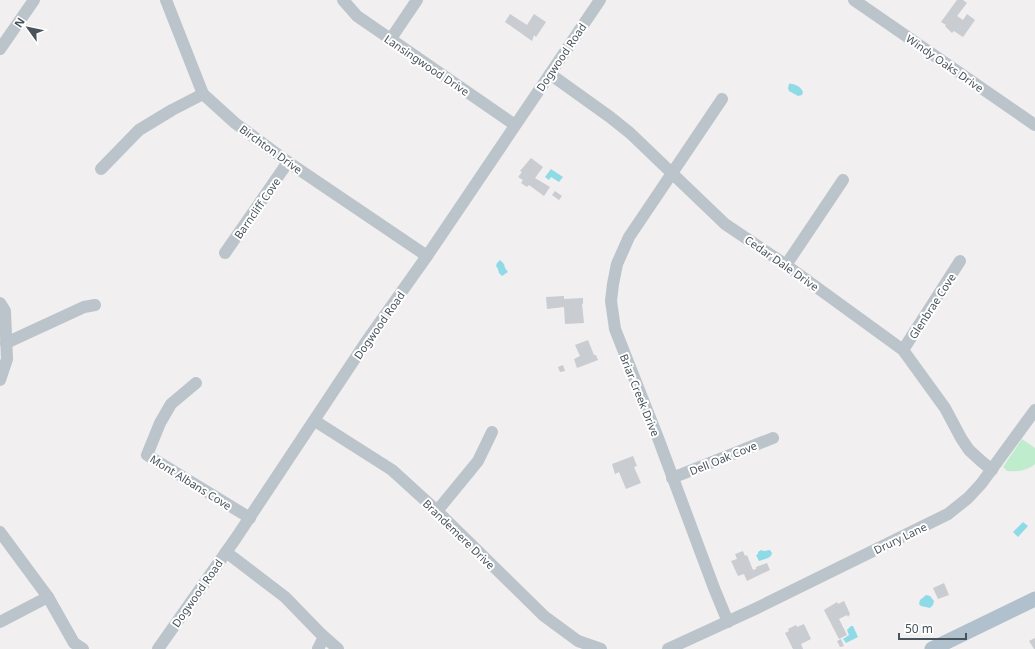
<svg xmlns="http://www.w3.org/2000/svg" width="1035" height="649" viewBox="0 0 1035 649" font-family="'Noto Sans',sans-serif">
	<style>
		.green { fill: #bfeccd }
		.water { fill: #8edbe7 }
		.building { fill: #c9ccd1 }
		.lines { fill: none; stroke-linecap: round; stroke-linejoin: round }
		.minor { stroke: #bbc4cb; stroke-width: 12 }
		.major { stroke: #b0c0cc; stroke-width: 15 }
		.labels { text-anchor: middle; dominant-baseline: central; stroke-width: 4; stroke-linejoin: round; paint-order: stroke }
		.street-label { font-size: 11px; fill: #48535b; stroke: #fff }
	</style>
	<rect width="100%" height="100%" fill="#f1efef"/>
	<path class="green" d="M1022 439 1035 448V464C1027 471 1017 472 1007 471L1003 467Z"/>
	<g class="water">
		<path d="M789 84C794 83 801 87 803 92L802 95 798 96 789 91 788 88Z"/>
		<polygon points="551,169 563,177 559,182 551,177 549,180 545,177"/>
		<polygon points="500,260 504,264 505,268 508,272 502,276 499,273 498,269 496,266 497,263"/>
		<polygon points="1023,522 1028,526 1018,537 1013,532"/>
		<path d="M761 550 764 551 770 550 772 553C771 559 764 559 759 561L756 555 758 554V552Z"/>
		<polygon points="926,595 930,596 934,601 933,605 930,608 921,606 919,604 920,600"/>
		<polygon points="851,626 853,626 858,637 846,643 843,639 849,635 847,630"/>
	</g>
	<g class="building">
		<polygon points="957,0 963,0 967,3 957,16 963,20 967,14 975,20 963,37 954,31 952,33 945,26 946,25 941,22"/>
		<polygon points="510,14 527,25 534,14 546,22 536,37 534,35 532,41 505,22"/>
		<polygon points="531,158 543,167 535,178 550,187 544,196 529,185 527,187 521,183 523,180 518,177 522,172 520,171"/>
		<polygon points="555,191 562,196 559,200 552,195"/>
		<polygon points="564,296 564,299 583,298 583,304 582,304 584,323 565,324 564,307 547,309 546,297"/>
		<polygon points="588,340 594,355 596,355 598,360 577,368 574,359 580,356 575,345"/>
		<polygon points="563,365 565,371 560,372 558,367"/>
		<polygon points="633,456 637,466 634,467 641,483 626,489 619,472 615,474 612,464"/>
		<polygon points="743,551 745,556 747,555 753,570 756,569 756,567 767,563 770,570 747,581 744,574 738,576 731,561 737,559 735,554"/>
		<polygon points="944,583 949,595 938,599 933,588"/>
		<polygon points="844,601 850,614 848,617 847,615 839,619 847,635 839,639 824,610 837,602 838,604"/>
		<polygon points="804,624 811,639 801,644 803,649 793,649 785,633 789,631 788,629 796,625 797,627"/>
		<polygon points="1035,638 1035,649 1034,649 1029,641"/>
		<polygon points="841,639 844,646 840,647 837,641"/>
	</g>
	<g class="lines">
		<g class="minor">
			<polyline points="166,0 203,94 235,123 288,162 427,256"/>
			<polyline points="343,0 357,16 515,125"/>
			<polyline points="854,0 1035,125"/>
			<polyline points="390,40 417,0"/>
			<polyline points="0,49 34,0"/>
			<polyline points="550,74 610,117 630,133 725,224 786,265 903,350 945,408 961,438 969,450 981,461 992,470"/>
			<polyline points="722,99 629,237 617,264 613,284 611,301 615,329 658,438 714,588 728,622"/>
			<polyline points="101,169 139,130 172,110 203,94"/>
			<polyline points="225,253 288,162"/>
			<polyline points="786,265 843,180"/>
			<polyline points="0,303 5,311 7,359 0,380"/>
			<polyline points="6,343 84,307 95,305"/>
			<polyline points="903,350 960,261"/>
			<polyline points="196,383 171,404 160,423 147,455 250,518"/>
			<polyline points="315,421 392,470 437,511 544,616 578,641 601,649"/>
			<polyline points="672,478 773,438"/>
			<polyline points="437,511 478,461 492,432"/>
			<polyline points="0,532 48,597 74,643 83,649"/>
			<polyline points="226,552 285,597 320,633 338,649"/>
			<polyline points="0,622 48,597"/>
			<polyline points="158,649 236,538 366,342 427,256 600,0"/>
			<polyline points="318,649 324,637"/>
			<polyline points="668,649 755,609 948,514 968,498 981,484 1035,410"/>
		</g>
		<polyline class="major" points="932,649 1035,599"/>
	</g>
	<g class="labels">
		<g class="street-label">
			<text transform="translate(561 57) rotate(-56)">Dogwood Road</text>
			<text transform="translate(945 63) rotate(35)">Windy Oaks Drive</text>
			<text transform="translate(427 65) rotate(34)">Lansingwood Drive</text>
			<text transform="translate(271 149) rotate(36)">Birchton Drive</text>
			<text transform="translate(257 208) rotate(-55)">Barncliff Cove</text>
			<text transform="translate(782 263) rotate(35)">Cedar Dale Drive</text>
			<text transform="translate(932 306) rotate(-57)">Glenbrae Cove</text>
			<text transform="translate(379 325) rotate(-55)">Dogwood Road</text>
			<text transform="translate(640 395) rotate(68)">Briar Creek Drive</text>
			<text transform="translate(723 458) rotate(-22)">Dell Oak Cove</text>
			<text transform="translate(191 482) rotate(32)">Mont Albans Cove</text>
			<text transform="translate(459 534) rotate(44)">Brandemere Drive</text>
			<text transform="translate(900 538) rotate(-26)">Drury Lane</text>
			<text transform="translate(197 593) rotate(-55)">Dogwood Road</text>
		</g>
	</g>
	<g transform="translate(28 28) rotate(303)" stroke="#ffffff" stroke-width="3" paint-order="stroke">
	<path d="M0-3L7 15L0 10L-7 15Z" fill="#48535b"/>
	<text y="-6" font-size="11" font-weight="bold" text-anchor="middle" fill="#48535b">N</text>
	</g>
	<path d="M899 633v6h67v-6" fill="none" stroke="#48535b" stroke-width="2"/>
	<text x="905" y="633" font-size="12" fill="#48535b" stroke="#ffffff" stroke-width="3" paint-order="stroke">50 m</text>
</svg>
